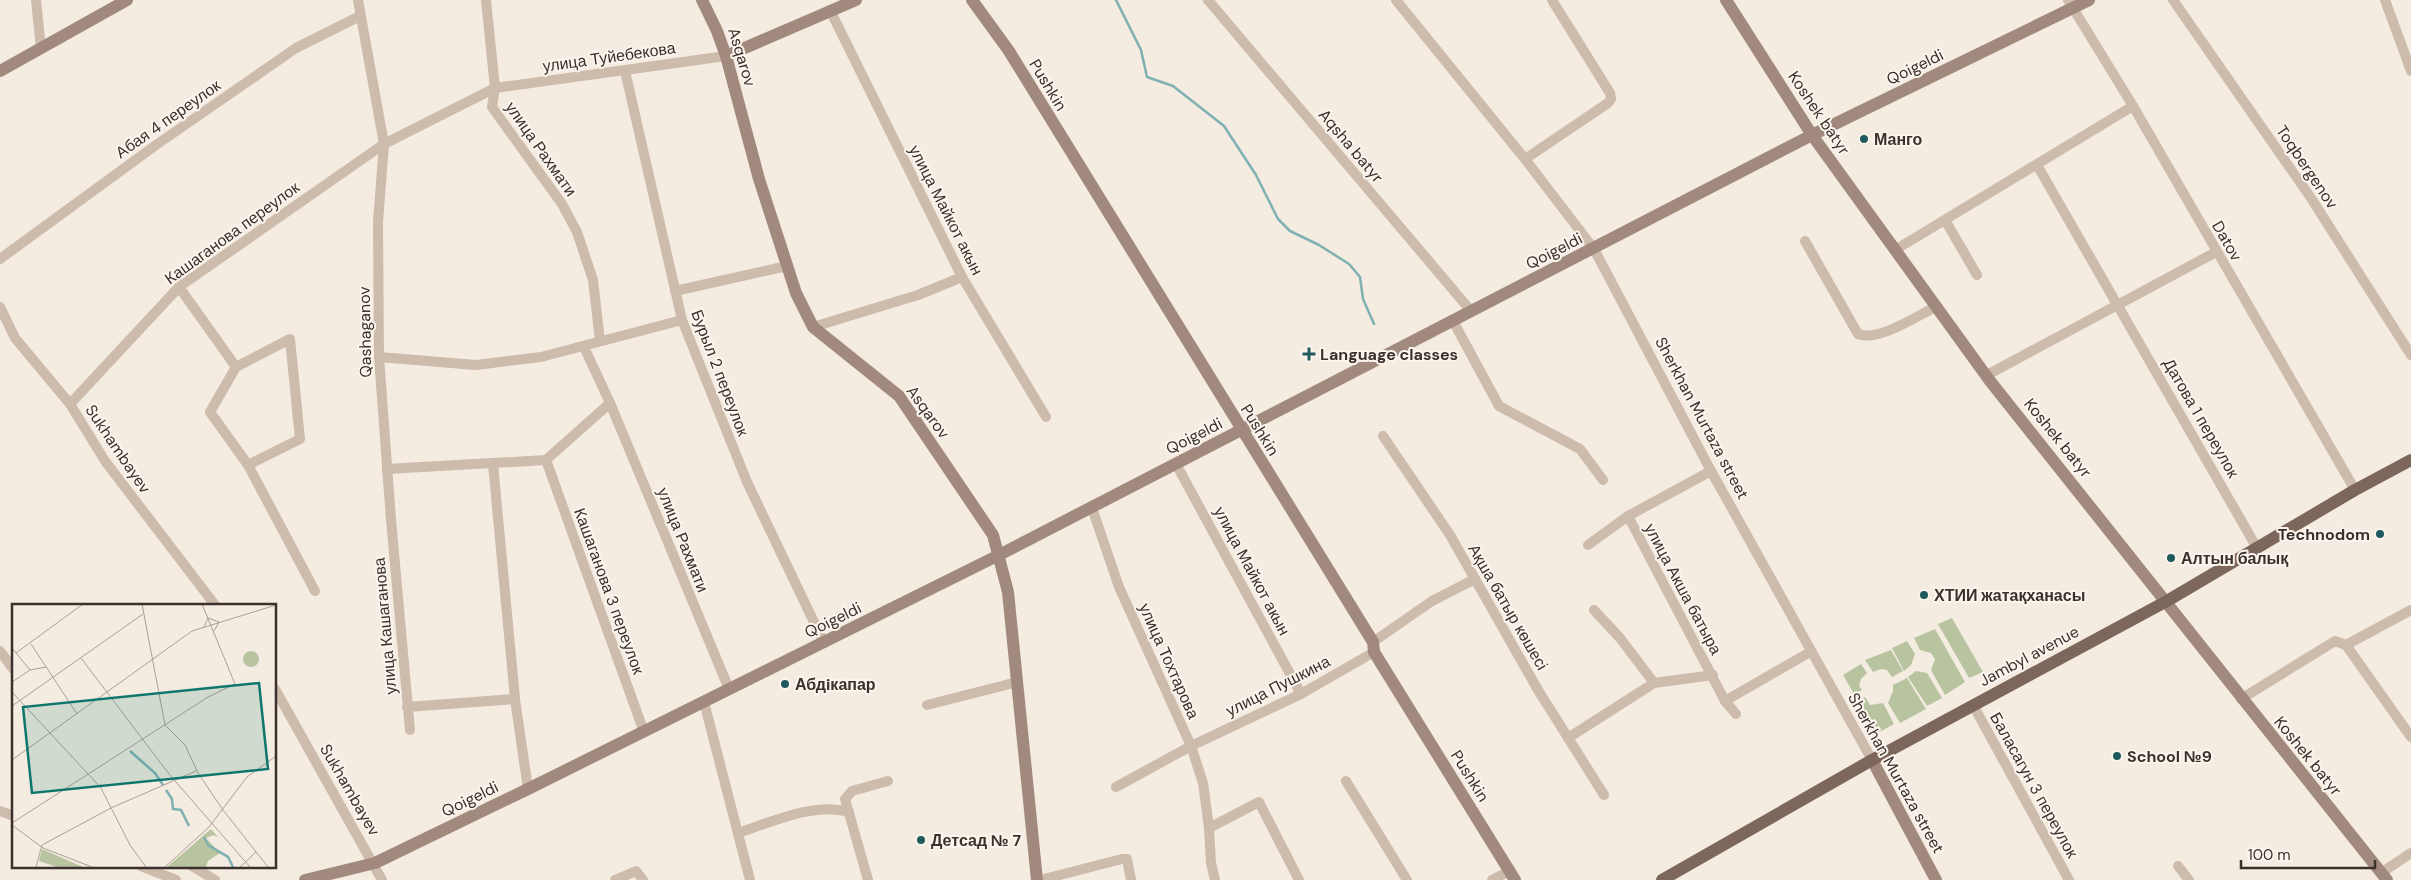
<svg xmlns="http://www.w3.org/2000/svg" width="2411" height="880" viewBox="0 0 2411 880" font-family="'DM Sans',sans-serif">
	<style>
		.green { fill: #b8c4a0 }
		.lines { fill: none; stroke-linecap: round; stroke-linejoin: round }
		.stream { stroke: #7fb0b2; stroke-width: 2.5 }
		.street { stroke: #cdbbac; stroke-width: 10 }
		.secondary { stroke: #a18a7d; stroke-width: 12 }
		.primary { stroke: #7d675c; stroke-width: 12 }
		.poi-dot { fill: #1f5a5e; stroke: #fbf5ee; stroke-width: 2 }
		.labels { text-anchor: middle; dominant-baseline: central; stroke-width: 4; stroke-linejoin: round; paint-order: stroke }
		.street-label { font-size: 16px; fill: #3b302b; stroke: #fbf5ee }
		.poi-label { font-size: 16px; font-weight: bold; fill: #3b302b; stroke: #fbf5ee; text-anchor: start }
		.inset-river { fill: none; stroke: #7fb0b2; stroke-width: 2.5 }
		.inset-road { fill: none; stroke: #aaa098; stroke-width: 1 }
		.view { fill: #0f766e; fill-opacity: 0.15; stroke: #0f766e; stroke-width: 2.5 }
		.inset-edge { fill: none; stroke: #3b302b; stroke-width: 2.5 }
	</style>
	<rect width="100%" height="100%" fill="#f4ebe1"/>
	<g class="green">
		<polygon points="1952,618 1983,672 1969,678 1938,624"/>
		<polygon points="1935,629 1965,682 1945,695 1931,670 1935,659 1931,653 1920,650 1914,638"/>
		<polygon points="1907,641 1915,654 1911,665 1904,671 1892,648"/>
		<polygon points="1891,650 1903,671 1892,677 1887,670 1881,669 1873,672 1865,660"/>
		<polygon points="1861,664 1867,673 1861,679 1859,686 1862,690 1854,694 1843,675"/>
		<polygon points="1916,671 1927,673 1942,698 1927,706 1908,677"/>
		<polygon points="1907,678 1926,709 1900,723 1888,703 1893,691 1893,685"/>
		<polygon points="1865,697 1870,705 1883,703 1894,724 1874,735 1856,703"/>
	</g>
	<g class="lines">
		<polyline class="stream" points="1116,0 1141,50 1147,77 1173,86 1224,126 1256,175 1278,219 1290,231 1319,245 1349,264 1360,277 1363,299 1374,324"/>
		<g class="street">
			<polyline points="36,0 41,49"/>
			<polyline points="358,0 384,144 378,222 379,357 391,520 410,730"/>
			<polyline points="486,0 495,88 492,107 562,204 577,232 593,280 600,341"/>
			<polyline points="1208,0 1471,311"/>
			<polyline points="1396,0 1525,159 1594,249 1711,471 1872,760"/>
			<polyline points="2068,0 2133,106 2355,490"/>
			<polyline points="2173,0 2311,198 2411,355"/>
			<polyline points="2385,0 2411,71"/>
			<polyline points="830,10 962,277 1046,417"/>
			<polyline points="625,71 682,320 747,482 824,643"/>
			<polyline points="1525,159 1608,103 1611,99 1610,93 1552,0"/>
			<polyline points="2037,165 2257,548"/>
			<polyline points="1945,220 1977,275"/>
			<path d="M1805 241 1858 334C1878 342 1917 316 1937 306"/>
			<polyline points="1895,250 2133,106"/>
			<polyline points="0,259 156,145 296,48 360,16"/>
			<polyline points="179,287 236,367 210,412 248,465 315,591"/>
			<polyline points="675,291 787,266"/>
			<polyline points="0,307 15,338 70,404 105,461 215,605"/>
			<polyline points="1453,321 1499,406 1580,449 1603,480"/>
			<polyline points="813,327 918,295 962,277"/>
			<polyline points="379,357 476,365 541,357 682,320"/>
			<polyline points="236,367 290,339 300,439 248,465"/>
			<polyline points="1987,375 2216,252"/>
			<polyline points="610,403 729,689"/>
			<polyline points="70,404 179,287 384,144 495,88 726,56"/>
			<polyline points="1383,436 1450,535 1538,690 1604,795"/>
			<polyline points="546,460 644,732"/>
			<polyline points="493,464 515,699"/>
			<polyline points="1176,464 1301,694"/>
			<polyline points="387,469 546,460 610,403 584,347"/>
			<polyline points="1092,508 1119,587 1191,746 1203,783 1209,828 1211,863 1215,880"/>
			<polyline points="1628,516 1725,701 1736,714"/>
			<polyline points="1588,545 1628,516 1711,471"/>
			<polyline points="1594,610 1620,638 1654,683"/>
			<polyline points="1373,642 1432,601 1475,579"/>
			<polyline points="2346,645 2411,737"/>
			<polyline points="0,651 14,670"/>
			<polyline points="275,689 382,880"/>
			<polyline points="2241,699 2335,641 2346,645 2411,610"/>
			<polyline points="1725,701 1810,652"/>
			<polyline points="704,702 750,880"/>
			<polyline points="927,705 1017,682"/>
			<polyline points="1973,705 2069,880"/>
			<polyline points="407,707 515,699 528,789"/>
			<polyline points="1568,738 1654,683 1713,675"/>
			<polyline points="1346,781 1407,880"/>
			<polyline points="1116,787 1191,746 1301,694 1374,652"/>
			<polyline points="0,811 14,816"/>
			<polyline points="1209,828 1259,802 1299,880"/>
			<path d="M738 833C772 822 813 802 849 812"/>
			<polyline points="141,866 176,880"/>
			<polyline points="192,866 215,880"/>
			<polyline points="2178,866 2189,880"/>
			<polyline points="2381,873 2411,853"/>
			<polyline points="615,880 636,871 643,880"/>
			<polyline points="868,880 845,799 852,791 888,781"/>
			<polyline points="1040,880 1122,859 1127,859 1131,880"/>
			<polyline points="1492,880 1510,871"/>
		</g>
		<g class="secondary">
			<polyline points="702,0 717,31 726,56 759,179 796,293 813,327 899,396 993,535 1008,592 1037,880"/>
			<polyline points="972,0 1009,51 1373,642 1374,652 1515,880"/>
			<polyline points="1726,0 1812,135 1990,381 2387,880"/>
			<polyline points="726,56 856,0"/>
			<polyline points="0,71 127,0"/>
			<polyline points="1872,760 1936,880"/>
			<polyline points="305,880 375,863 528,789 999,555 1812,135 2089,0"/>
		</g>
		<polyline class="primary" points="1662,880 1872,760 2167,601 2355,490 2411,460"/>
	</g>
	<g class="poi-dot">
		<circle cx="1864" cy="139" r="5"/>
		<path d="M1306.5 346.5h5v5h5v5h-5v5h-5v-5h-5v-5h5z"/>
		<circle cx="2380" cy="534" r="5"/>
		<circle cx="2171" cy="558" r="5"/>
		<circle cx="1924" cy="595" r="5"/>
		<circle cx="785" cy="684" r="5"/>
		<circle cx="2117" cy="756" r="5"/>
		<circle cx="921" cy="840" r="5"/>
	</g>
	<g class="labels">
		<g class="street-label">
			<text transform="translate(609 57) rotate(-8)">улица Туйебекова</text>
			<text transform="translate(742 57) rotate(73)">Asqarov</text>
			<text transform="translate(1915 67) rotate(-26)">Qoigeldi</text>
			<text transform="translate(1048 85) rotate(59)">Pushkin</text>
			<text transform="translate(1819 113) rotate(56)">Koshek batyr</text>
			<text transform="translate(168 119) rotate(-35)">Абая 4 переулок</text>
			<text transform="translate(1351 146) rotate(50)">Aqsha batyr</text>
			<text transform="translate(541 149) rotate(55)">улица Рахмати</text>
			<text transform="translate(2307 167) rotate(56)">Toqbergenov</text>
			<text transform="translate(946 210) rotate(63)">улица Майкот акын</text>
			<text transform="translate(232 233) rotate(-36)">Кашаганова переулок</text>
			<text transform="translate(2227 241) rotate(60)">Datov</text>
			<text transform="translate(1554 251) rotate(-27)">Qoigeldi</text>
			<text transform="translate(365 332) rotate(-91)">Qashaganov</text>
			<text transform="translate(720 373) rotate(69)">Бурыл 2 переулок</text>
			<text transform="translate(928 412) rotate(54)">Asqarov</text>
			<text transform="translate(1702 418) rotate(62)">Sherkhan Murtaza street</text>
			<text transform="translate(2201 418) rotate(60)">Датова 1 переулок</text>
			<text transform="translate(1260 430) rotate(58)">Pushkin</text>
			<text transform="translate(1194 436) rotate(-27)">Qoigeldi</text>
			<text transform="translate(2058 438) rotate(51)">Koshek batyr</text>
			<text transform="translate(118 449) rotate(56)">Sukhambayev</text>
			<text transform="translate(683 540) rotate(68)">улица Рахмати</text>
			<text transform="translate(1252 571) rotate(62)">улица Майкот акын</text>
			<text transform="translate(1683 589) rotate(62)">улица Акша батыра</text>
			<text transform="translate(609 591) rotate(70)">Кашаганова 3 переулок</text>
			<text transform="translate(1508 607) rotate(60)">Ақша батыр көшесі</text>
			<text transform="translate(833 620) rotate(-26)">Qoigeldi</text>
			<text transform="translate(385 626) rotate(-95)">улица Кашаганова</text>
			<text transform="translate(2029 656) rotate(-28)">Jambyl avenue</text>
			<text transform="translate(1169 661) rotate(66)">улица Тохтарова</text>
			<text transform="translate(1278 686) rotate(-27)">улица Пушкина</text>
			<text transform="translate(2308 756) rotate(51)">Koshek batyr</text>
			<text transform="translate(1896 773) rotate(61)">Sherkhan Murtaza street</text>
			<text transform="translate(1470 776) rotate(58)">Pushkin</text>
			<text transform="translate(2034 785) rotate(61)">Баласагун 3 переулок</text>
			<text transform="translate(350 790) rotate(60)">Sukhambayev</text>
			<text transform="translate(470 799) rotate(-26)">Qoigeldi</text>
		</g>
		<g class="poi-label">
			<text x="1874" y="139">Манго</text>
			<text x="1320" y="354">Language classes</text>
			<text x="2370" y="534" text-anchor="end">Technodom</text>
			<text x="2181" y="558">Алтын балық</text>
			<text x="1934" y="595">ХТИИ жатақханасы</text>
			<text x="795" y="684">Абдiкапар</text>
			<text x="2127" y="756">School №9</text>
			<text x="931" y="840">Детсад № 7</text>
		</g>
	</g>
	<g transform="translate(12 604)">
		<rect width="264" height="264" fill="#f4ebe1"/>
		<path d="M231 55a8 8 0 1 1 16 0a8 8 0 1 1-16 0ZM199 225 206 233 201 231 194 234 208 249 196 257 194 263H155ZM30 245 71 263H73H45L27 257Z" fill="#b8c4a0"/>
		<path class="inset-river" d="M118 147 143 169 151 181M154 186 160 195 161 205 169 206 177 222M192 233 196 241 216 253 221 263"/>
		<path class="inset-road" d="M130 0 153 121 173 141 186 169 211 206M192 23 196 14 207 18 202 27M19 40 65 110M0 44 18 66M4 49 71 0M69 54 157 170 238 263M0 78 18 66 34 63M0 88 89 184 118 241 134 263M0 102 131 10M0 156 180 27 264 1M211 206 256 263M0 219 196 93 223 80 190 0M0 221 31 244 80 263M24 263 30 241 99 204 184 167M153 263 197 223 235 173 264 152M228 263 244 248"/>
		<path class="view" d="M247 79 256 165 20 189 11 103Z"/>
		<rect width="264" height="264" class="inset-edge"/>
	</g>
	<path d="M2241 860v8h134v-8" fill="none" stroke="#3b302b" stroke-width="2.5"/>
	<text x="2248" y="860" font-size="15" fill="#3b302b" stroke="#fbf5ee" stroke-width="4" paint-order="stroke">100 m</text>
</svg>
